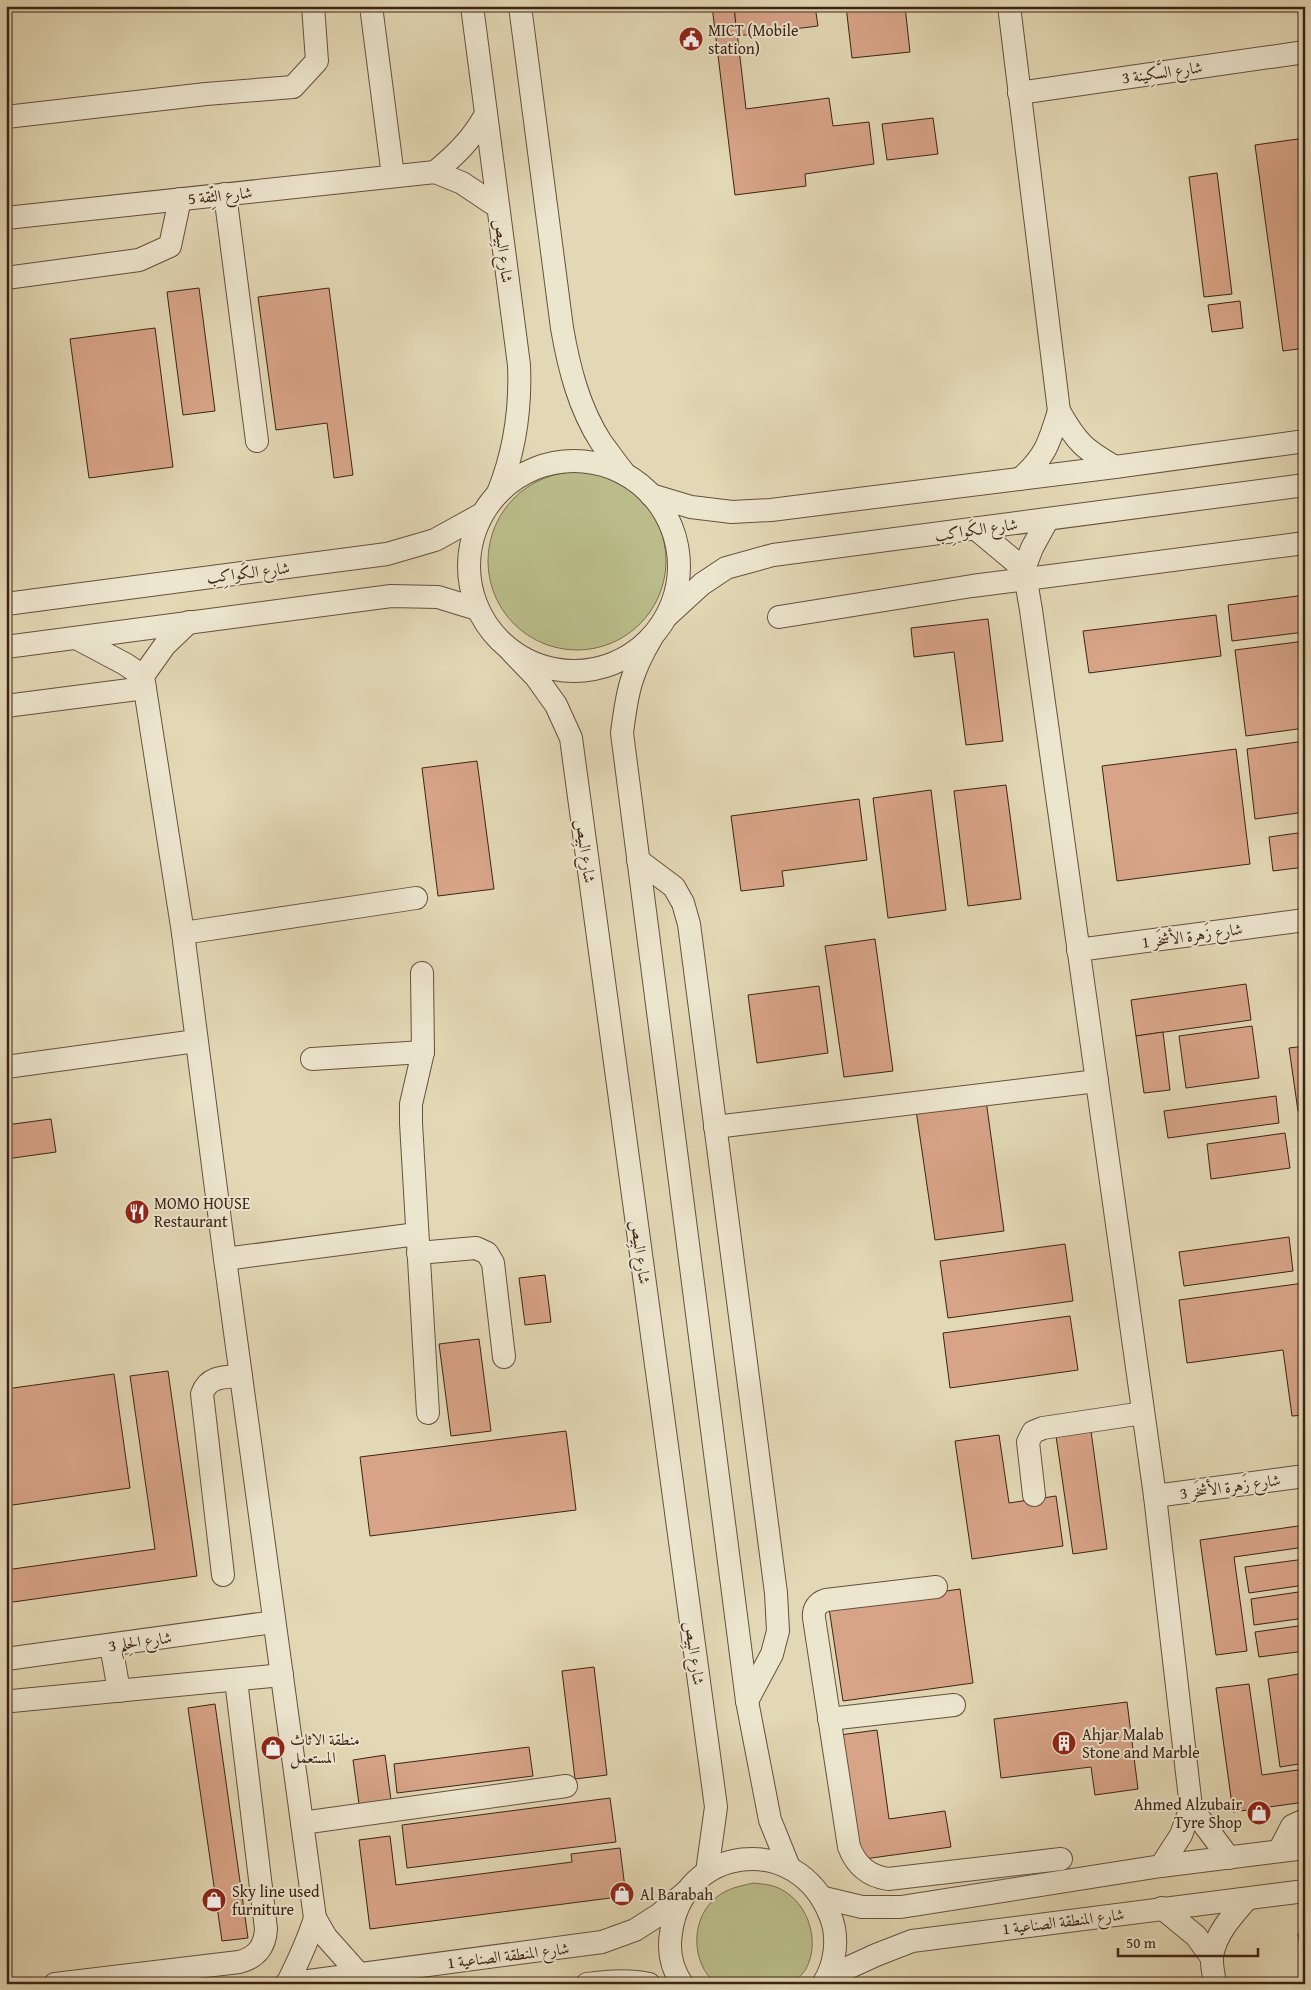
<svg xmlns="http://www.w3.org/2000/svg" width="1311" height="1990" viewBox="0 0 1311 1990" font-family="'Gentium Book Plus',Amiri,serif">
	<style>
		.green { fill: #babd8a; stroke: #7b7050 }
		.building { fill: #d8a488; stroke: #3c2317 }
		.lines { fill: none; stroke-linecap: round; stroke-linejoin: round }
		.minor-casing { stroke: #66503e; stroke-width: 24 }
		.minor { stroke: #ede6cf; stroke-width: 22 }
		.labels { text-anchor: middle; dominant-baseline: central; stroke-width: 4; stroke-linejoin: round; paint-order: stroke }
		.poi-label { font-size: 16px; fill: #3c2317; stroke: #ede6cf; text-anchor: start }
		.street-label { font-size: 16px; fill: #3c2317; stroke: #ede6cf }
	</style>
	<rect width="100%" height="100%" fill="#e3d8b5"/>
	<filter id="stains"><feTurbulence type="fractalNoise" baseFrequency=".004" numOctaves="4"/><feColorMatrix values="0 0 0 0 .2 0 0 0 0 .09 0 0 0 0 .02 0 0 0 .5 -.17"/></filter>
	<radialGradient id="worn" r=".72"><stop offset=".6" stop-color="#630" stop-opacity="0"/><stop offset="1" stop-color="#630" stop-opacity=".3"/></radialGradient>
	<g class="green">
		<circle cx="577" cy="561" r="89"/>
		<path d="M754 1883C760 1884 767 1884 773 1886 806 1896 822 1939 806 1969 803 1974 797 1979 793 1984H716C690 1962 690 1917 718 1896 729 1888 740 1886 754 1883Z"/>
	</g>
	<g class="building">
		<polygon points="712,6 734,6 746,109 829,98 833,126 869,122 874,164 805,174 806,186 735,195"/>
		<polygon points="734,6 815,6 818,26 737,36"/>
		<polygon points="846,6 905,6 910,52 852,58"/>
		<polygon points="933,118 938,154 887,160 882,124"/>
		<polygon points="1305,138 1305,348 1283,351 1255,145"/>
		<polygon points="1217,173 1232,294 1204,297 1189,177"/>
		<polygon points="199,288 215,411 183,415 167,292"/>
		<polygon points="329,288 353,475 334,478 327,423 276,430 258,297"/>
		<polygon points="1240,301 1243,328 1212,332 1208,305"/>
		<polygon points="155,328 173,467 89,478 70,339"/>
		<polygon points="1305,595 1305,632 1232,641 1228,605"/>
		<polygon points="1216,615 1221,656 1089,673 1083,631"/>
		<polygon points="988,619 1003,741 966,745 954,652 914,657 911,628"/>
		<polygon points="1305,641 1305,728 1246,736 1235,650"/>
		<polygon points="1305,741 1305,812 1255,819 1247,749"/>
		<polygon points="1236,749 1250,864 1117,881 1102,766"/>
		<polygon points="477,761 494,889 438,896 422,768"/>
		<polygon points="1006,785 1021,899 968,906 954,791"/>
		<polygon points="931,790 946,910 888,918 873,798"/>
		<polygon points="859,799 867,860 782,871 784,886 741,891 731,816"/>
		<polygon points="1305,832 1305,867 1273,871 1269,837"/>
		<polygon points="875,939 893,1071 844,1077 825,946"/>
		<polygon points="1246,984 1251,1020 1136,1036 1131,1000"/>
		<polygon points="819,986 828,1053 757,1063 748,995"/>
		<polygon points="1252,1026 1259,1078 1186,1088 1179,1036"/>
		<polygon points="1163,1032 1170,1090 1144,1093 1136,1036"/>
		<polygon points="1305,1046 1305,1110 1298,1111 1289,1048"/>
		<polygon points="1276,1096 1279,1123 1168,1138 1164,1111"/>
		<polygon points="986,1100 1004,1231 935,1240 916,1110"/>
		<polygon points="51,1119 56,1152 6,1159 6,1125"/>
		<polygon points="1285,1133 1290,1168 1211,1179 1207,1144"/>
		<polygon points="1289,1237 1293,1271 1184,1286 1179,1252"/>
		<polygon points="1065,1244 1073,1301 948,1318 940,1261"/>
		<polygon points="545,1275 551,1322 525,1325 519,1278"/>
		<polygon points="1304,1283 1305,1415 1292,1416 1283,1350 1187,1363 1179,1300"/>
		<polygon points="1070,1316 1078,1370 950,1388 943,1333"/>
		<polygon points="479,1339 491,1431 451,1436 439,1344"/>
		<polygon points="168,1371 197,1576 6,1603 6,1570 155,1549 130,1376"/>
		<polygon points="114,1374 130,1488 6,1506 6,1389"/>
		<polygon points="566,1431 576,1510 370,1536 360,1457"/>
		<polygon points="1091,1431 1107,1549 1073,1554 1056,1436"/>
		<polygon points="999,1435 1009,1503 1056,1496 1063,1546 972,1559 955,1441"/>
		<polygon points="1305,1525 1305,1547 1234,1557 1247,1651 1216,1655 1200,1540"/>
		<polygon points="1305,1559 1305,1585 1249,1593 1245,1567"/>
		<polygon points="960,1589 973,1683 843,1701 829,1608"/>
		<polygon points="1305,1591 1305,1618 1254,1625 1251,1599"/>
		<polygon points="1305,1625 1305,1651 1259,1657 1255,1632"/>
		<polygon points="594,1667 607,1775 575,1779 562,1671"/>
		<polygon points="1305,1673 1305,1763 1280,1767 1268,1679"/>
		<polygon points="1249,1684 1262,1775 1305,1769 1305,1802 1233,1812 1216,1688"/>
		<polygon points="1127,1702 1138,1789 1095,1795 1091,1767 1001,1778 994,1719"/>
		<polygon points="215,1704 248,1938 222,1941 188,1708"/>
		<polygon points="877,1730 889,1819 945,1811 951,1847 857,1860 840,1735"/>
		<polygon points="529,1747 533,1776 397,1793 394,1764"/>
		<polygon points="385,1755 391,1800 359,1804 353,1760"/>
		<polygon points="610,1798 616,1842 407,1868 402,1825"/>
		<polygon points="390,1836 396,1885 572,1862 571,1854 620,1848 626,1896 370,1929 359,1840"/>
		<polygon points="1305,1933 1305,1983 1298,1934"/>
	</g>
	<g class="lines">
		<defs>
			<g id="minor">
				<polyline points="371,6 393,176"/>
				<path d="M472 6 519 365C521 411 515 451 498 493"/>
				<path d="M520 6 562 328C569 368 579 408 601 442 609 453 617 464 625 474"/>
				<path d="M1009 6 1059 411C1077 443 1084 449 1115 467"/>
				<polyline points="1019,93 1305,52"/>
				<polyline points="6,117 206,94 293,87 317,61 313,6"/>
				<path d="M435 172C457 154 472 139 486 114"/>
				<polyline points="225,194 257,441"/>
				<polyline points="6,218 435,172 462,183 498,207"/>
				<polyline points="6,278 139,260 170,246 180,199"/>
				<circle cx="574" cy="566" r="105"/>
				<path d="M1020 479C1046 456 1049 443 1059 411"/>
				<polyline points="651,495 691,507 732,512 771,510 1115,467 1305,441"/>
				<polyline points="1048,519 1032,548 1024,569 1031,610 1155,1496 1191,1807 1181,1835 1161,1866"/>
				<polyline points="976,529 1024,569"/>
				<polyline points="6,604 387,554 435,540 482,514"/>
				<polyline points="666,617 702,584 726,568 773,555 1305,485"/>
				<polyline points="779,617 972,586 1305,543"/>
				<path d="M189 622 165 645 143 676 183 933 225 1259 315 1918C308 1941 298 1962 287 1984"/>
				<path d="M652 637C631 672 627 692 622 733L747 1701 770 1820 789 1867"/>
				<polyline points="78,639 125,664 143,676"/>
				<polyline points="6,647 391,596 438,597 477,609"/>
				<polyline points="511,651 536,677 556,705 571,738 716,1807 707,1872"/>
				<polyline points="6,706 145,688"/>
				<polyline points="638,860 674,887 683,903 689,924 776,1593 778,1631 772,1654 747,1701"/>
				<polyline points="183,933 416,898"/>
				<polyline points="1078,950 1305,920"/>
				<polyline points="422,973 423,1052 411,1104 411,1123 428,1413"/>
				<polyline points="312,1059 423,1052"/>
				<polyline points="6,1067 196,1041"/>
				<polyline points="715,1127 1097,1081"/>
				<polyline points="418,1253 476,1248 487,1253 493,1263 504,1357"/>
				<polyline points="225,1259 417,1234"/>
				<polyline points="1034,1495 1028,1442 1033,1432 1043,1428 1143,1413"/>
				<polyline points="1155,1496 1305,1476"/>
				<path d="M223 1575 202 1394C208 1376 224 1377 241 1376"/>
				<path d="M936 1587 826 1600C817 1603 813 1609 814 1618L849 1847C856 1865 868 1876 888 1879L1061 1859"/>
				<polyline points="111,1645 119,1691"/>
				<polyline points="6,1659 274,1622"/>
				<polyline points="6,1700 12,1701 282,1675"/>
				<polyline points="829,1719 954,1705"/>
				<polyline points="1191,1807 1229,1858"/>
				<polyline points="302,1823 566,1786"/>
				<polyline points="1279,1851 1292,1826 1305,1820"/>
				<polyline points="824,1898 862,1907 901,1907 1161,1866 1305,1848"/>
				<polyline points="1162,1908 1196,1936 1212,1958"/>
				<polyline points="315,1918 326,1937 359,1974"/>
				<polyline points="828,1977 876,1955 912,1941 1305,1891"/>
				<path d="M55 1984 239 1962C256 1958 265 1947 266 1929L236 1680"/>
				<polyline points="286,1984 602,1942 635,1930 660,1914 686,1892"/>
				<path d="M587 1984C607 1981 628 1979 649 1984"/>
				<path d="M682 1984C672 1969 668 1951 671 1933 682 1845 797 1831 830 1915 839 1936 836 1964 823 1984"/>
				<path d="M1215 1984C1214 1975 1211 1964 1212 1956 1216 1933 1232 1916 1247 1899"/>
			</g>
		</defs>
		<use href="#minor" class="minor-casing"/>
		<use href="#minor" class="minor"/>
	</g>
	<defs>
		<symbol id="civic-disc" viewBox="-11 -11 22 22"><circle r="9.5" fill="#8f2418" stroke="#ede6cf"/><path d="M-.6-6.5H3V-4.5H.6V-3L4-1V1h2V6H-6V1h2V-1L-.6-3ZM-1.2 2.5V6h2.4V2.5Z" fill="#fff"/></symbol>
		<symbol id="restaurant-disc" viewBox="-11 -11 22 22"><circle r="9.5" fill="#8f2418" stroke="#ede6cf"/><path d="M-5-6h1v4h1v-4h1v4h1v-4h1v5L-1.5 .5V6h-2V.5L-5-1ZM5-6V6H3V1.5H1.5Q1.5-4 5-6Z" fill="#fff"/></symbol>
		<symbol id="building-disc" viewBox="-11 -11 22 22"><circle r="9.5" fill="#8f2418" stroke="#ede6cf"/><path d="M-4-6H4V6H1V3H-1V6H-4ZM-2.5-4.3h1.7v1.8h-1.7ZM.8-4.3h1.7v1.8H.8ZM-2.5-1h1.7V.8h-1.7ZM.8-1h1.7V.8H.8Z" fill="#fff"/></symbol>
		<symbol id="shop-disc" viewBox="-11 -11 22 22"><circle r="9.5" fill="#8f2418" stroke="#ede6cf"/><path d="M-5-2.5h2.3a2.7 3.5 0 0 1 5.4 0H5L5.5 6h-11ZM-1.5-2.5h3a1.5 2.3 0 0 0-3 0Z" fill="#fff"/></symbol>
	</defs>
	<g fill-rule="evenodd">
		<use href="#civic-disc" x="677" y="25" width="28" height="28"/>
		<use href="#restaurant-disc" x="123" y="1198" width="28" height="28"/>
		<use href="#building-disc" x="1050" y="1729" width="28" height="28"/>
		<use href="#shop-disc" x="259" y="1734" width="28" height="28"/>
		<use href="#shop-disc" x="1245" y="1799" width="28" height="28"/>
		<use href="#shop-disc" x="608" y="1880" width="28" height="28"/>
		<use href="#shop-disc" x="200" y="1886" width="28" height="28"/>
	</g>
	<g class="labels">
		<g class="poi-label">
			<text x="708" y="30">MICT (Mobile<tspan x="708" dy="18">station)</tspan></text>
			<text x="154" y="1203">MOMO HOUSE<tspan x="154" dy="18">Restaurant</tspan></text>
			<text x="1082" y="1734">Ahjar Malab<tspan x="1082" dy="18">Stone and Marble</tspan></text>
			<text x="290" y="1739">منطقة الاثاث<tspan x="290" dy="18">المستعمل</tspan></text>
			<text x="1242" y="1804" text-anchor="end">Ahmed Alzubair<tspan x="1242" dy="18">Tyre Shop</tspan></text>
			<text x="232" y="1891">Sky line used<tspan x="232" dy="18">furniture</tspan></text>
			<text x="640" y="1894">Al Barabah</text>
		</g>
		<g class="street-label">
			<text transform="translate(1162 72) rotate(-8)">شارع السَّكِينة 3</text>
			<text transform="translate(220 195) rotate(-6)">شارع الثِّقة 5</text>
			<text transform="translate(504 251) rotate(83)">شارع البِيص</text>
			<text transform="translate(976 529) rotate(-8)">شارع الكَواكِب</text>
			<text transform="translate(248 572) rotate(-7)">شارع الكَواكِب</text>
			<text transform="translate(586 851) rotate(82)">شارع البِيص</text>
			<text transform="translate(1192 935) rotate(-8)">شارع زَهرة الأشخَر 1</text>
			<text transform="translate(641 1252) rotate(82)">شارع البِيص</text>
			<text transform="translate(1230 1486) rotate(-8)">شارع زَهرة الأشخَر 3</text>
			<text transform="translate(140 1641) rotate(-8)">شارع الحِلم 3</text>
			<text transform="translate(695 1653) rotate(82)">شارع البِيص</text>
			<text transform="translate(1063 1921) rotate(-7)">شارع المنطقة الصناعية 1</text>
			<text transform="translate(508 1955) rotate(-7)">شارع المنطقة الصناعية 1</text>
		</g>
	</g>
	<rect width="1311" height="1990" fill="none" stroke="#e3d8b5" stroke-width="25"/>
	<rect x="8" y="8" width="1296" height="1975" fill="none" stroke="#3c2317" stroke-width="2.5"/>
	<rect x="12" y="12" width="1286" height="1965" fill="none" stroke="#3c2317"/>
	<path d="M1118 1948v8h140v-8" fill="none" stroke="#3c2317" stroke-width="2.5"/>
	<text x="1126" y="1948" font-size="15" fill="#3c2317" stroke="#ede6cf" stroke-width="4" paint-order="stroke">50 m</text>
	<rect width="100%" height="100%" filter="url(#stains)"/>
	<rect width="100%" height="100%" fill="url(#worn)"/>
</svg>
